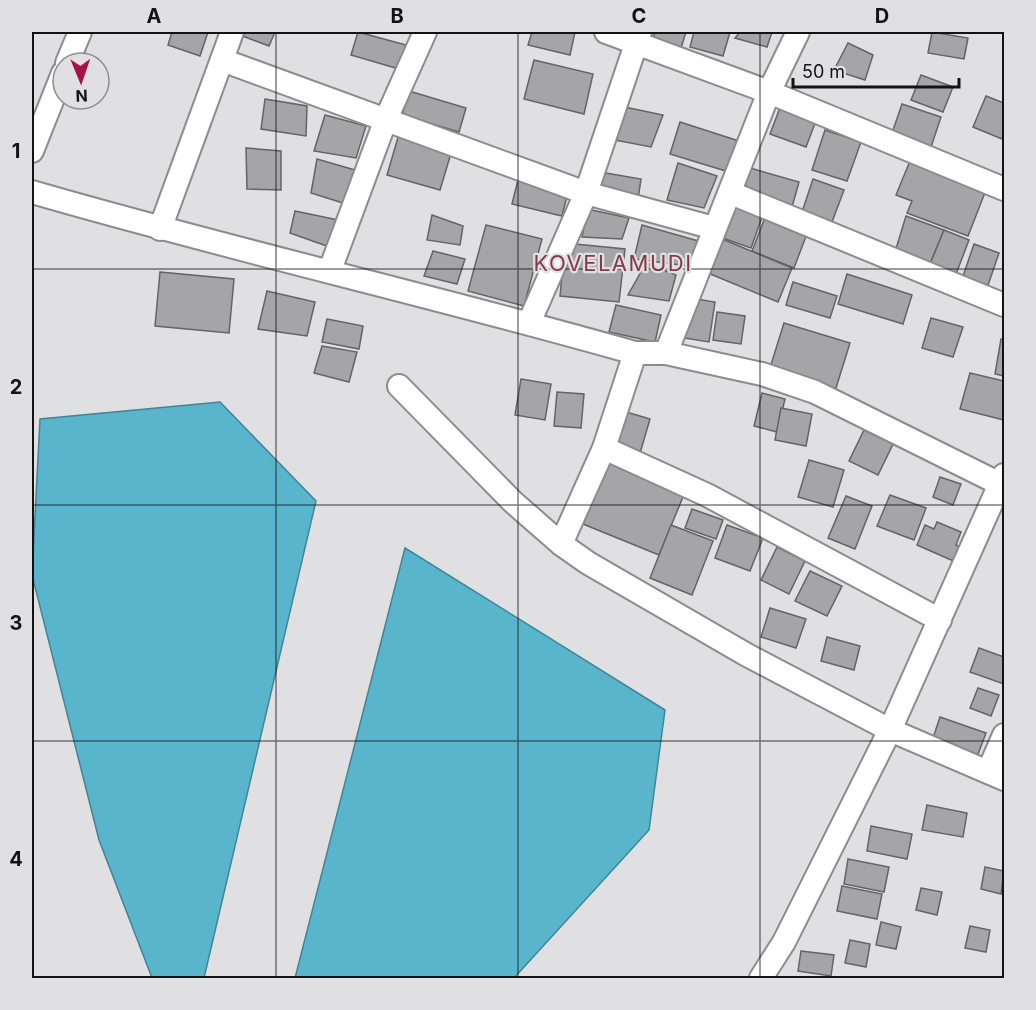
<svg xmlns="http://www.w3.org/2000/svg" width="1036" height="1010" viewBox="0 0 1036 1010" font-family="Inter,sans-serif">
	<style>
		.water { fill: #58b5cc; stroke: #438495; stroke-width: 1.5 }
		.building { fill: #a5a5a7; stroke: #636465; stroke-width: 1.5 }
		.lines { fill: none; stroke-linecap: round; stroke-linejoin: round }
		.minor-casing { stroke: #8c8c8e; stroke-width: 26 }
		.minor { stroke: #fff; stroke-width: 22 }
		.grid { fill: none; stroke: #131314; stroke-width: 1.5; stroke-opacity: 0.55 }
		.labels { text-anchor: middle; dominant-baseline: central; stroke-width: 4.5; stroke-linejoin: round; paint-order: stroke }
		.quarter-label { font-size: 22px; letter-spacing: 1.5px; fill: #823a49; stroke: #e0e0e2 }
		.neatline { fill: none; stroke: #131314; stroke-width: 2 }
		.grid-label { font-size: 20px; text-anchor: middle; font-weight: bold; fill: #131314 }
	</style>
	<rect width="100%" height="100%" fill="#e0e0e2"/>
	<g class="water">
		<polygon points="220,402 316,501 204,978 152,978 99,840 32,575 40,419"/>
		<polygon points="405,548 665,710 649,830 514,978 295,978"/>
	</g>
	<g class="building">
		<polygon points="172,32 208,32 200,56 168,45"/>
		<polygon points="232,32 275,32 269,46"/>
		<polygon points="358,32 406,45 399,69 351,55"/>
		<polygon points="532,32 575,32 570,55 528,45"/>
		<polygon points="655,32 686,32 681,48 652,39"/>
		<polygon points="694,32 730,32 723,56 690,47"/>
		<polygon points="740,32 772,32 767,47 735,38"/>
		<polygon points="932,32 968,38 964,59 928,53"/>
		<polygon points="848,43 873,55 865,80 834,70"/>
		<polygon points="534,60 593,74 584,114 524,99"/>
		<polygon points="921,75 953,87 943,112 911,100"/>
		<polygon points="409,91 466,108 459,132 402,115"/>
		<polygon points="986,96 1004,103 1004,133 1002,139 973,127"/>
		<polygon points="265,99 307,106 306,136 261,129"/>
		<polygon points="902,104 941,117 930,150 891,136"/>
		<polygon points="615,105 663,115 651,147 604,138"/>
		<polygon points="781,105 817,118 806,147 770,134"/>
		<polygon points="325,115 366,126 356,158 314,151"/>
		<polygon points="680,122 739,141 729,172 670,154"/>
		<polygon points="825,130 861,142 847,181 812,170"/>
		<polygon points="399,134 452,150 440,190 387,175"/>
		<polygon points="246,148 281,151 281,190 247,189"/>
		<polygon points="317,159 355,170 343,203 311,193"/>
		<polygon points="910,161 986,190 968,236 907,213 912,201 896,195"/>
		<polygon points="678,163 717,176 704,208 667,200"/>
		<polygon points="750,168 799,182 792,207 743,194"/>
		<polygon points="600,172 641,179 638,199 598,189"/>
		<polygon points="519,176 569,188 562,216 512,204"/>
		<polygon points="813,179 844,190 832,222 802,212"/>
		<polygon points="731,200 764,212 751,248 717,236"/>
		<polygon points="587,209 629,218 622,239 582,237"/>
		<polygon points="295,211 348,222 338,250 290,233"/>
		<polygon points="432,215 463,226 460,245 427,240"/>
		<polygon points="766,215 808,231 794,268 752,251"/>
		<polygon points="906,216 944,230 930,264 895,252"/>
		<polygon points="486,225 542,239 524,306 468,291"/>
		<polygon points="642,225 702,242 688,266 634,259"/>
		<polygon points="944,230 969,240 956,274 930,264"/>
		<polygon points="722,239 792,268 778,302 708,273"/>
		<polygon points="565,243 625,249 619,302 560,296"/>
		<polygon points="974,244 999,253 986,291 961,282"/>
		<polygon points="433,251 465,259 457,284 424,276"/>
		<polygon points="646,263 676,275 669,301 628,295"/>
		<polygon points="160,272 234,279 229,333 155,326"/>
		<polygon points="847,274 912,295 903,324 838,304"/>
		<polygon points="793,282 837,296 830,318 786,305"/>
		<polygon points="267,291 315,302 307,336 258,329"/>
		<polygon points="690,298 715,302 709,342 684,338"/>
		<polygon points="616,305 661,315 655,342 609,332"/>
		<polygon points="717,312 745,316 741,344 713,340"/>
		<polygon points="931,318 963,327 953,357 922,348"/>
		<polygon points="327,319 363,326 359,349 322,342"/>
		<polygon points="784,323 850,343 835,391 769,371"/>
		<polygon points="1001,339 1004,339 1004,376 995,374"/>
		<polygon points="322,346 357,352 349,382 314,373"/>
		<polygon points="970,373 1004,381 1004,420 960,409"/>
		<polygon points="521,379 551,384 545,420 515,415"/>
		<polygon points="557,392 584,394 581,428 554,426"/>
		<polygon points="762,393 785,399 777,432 754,426"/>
		<polygon points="781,408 812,414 806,446 775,440"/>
		<polygon points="623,411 650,419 640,453 612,445"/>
		<polygon points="864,430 893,444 878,475 849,461"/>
		<polygon points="809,460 844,470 833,507 798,497"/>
		<polygon points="610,461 685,492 659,555 583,524"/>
		<polygon points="940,477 961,484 953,505 933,497"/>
		<polygon points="890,495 926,508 914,540 877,526"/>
		<polygon points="846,496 872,506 855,549 828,538"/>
		<polygon points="692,509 723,520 716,539 685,528"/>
		<polygon points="937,522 961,532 956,545 965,549 958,563 917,545 925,525 934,529"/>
		<polygon points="671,525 713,541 692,595 650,578"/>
		<polygon points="727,525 763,538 750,571 715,558"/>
		<polygon points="777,547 805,561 789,594 761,580"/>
		<polygon points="810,571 842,586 827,616 795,601"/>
		<polygon points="770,608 806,619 796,648 761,637"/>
		<polygon points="827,637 860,646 854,670 821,661"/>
		<polygon points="979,648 1004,657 1004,684 970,672"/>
		<polygon points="978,688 999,695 991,716 970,708"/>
		<polygon points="940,717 986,733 977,757 932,741"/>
		<polygon points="927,805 967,813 963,837 922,830"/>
		<polygon points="871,826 912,834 907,859 867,851"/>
		<polygon points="848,859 889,867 884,892 844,884"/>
		<polygon points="985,867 1004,871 1001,894 981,889"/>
		<polygon points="842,886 882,894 877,919 837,911"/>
		<polygon points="921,888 942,892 937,915 916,910"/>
		<polygon points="881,922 901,927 896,949 876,945"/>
		<polygon points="970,926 990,930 986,952 965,948"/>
		<polygon points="850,940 870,944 866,967 845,963"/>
		<polygon points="801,951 834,955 831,976 798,971"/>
	</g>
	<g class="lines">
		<defs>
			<g id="minor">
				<polyline points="606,32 769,92 1004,189"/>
				<polyline points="222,60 586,193 714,228"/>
				<polyline points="67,63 80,32"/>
				<polyline points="32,151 63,73"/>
				<path d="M32 192C232 250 435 296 635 353H666L762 374 815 392 1004 486"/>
				<polyline points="731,193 1004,305"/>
				<polyline points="160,229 232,32"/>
				<polyline points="330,270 386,119 425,32"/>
				<polyline points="529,323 586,193 640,32"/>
				<polyline points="666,353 769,92 798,32"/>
				<polyline points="399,386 513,502 561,544 588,563 747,655 890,730 1004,779"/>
				<polyline points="604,448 707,495 940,620"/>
				<polyline points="561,544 604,448 635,353"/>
				<polyline points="988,772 1004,735"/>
				<polyline points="761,978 784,942 890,730 1004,475"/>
			</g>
		</defs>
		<use href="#minor" class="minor-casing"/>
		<use href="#minor" class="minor"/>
	</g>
	<path class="grid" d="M276 32V978M518 32V978M760 32V978M32 269H1004M32 505H1004M32 741H1004"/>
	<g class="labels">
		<g class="quarter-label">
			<text x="613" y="263">KOVELAMUDI</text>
		</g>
	</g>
	<rect width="1036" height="1010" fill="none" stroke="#e0e0e2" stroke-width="66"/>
	<g transform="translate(81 81) rotate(178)"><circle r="28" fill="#e0e0e2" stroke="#8e8e90" stroke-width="1.5"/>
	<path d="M0-4.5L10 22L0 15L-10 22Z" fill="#a71146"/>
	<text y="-9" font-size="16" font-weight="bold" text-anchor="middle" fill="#131314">N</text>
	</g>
	<path d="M793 78v9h166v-9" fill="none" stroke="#131314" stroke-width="3"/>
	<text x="802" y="78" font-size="18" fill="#131314" stroke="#e0e0e2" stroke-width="4.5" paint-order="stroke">50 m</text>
	<rect x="33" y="33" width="970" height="944" class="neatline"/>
	<g class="grid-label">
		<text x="154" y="23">A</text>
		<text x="397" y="23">B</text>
		<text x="639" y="23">C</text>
		<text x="882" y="23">D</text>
		<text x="16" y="158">1</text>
		<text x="16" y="394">2</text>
		<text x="16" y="630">3</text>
		<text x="16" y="866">4</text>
	</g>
</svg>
